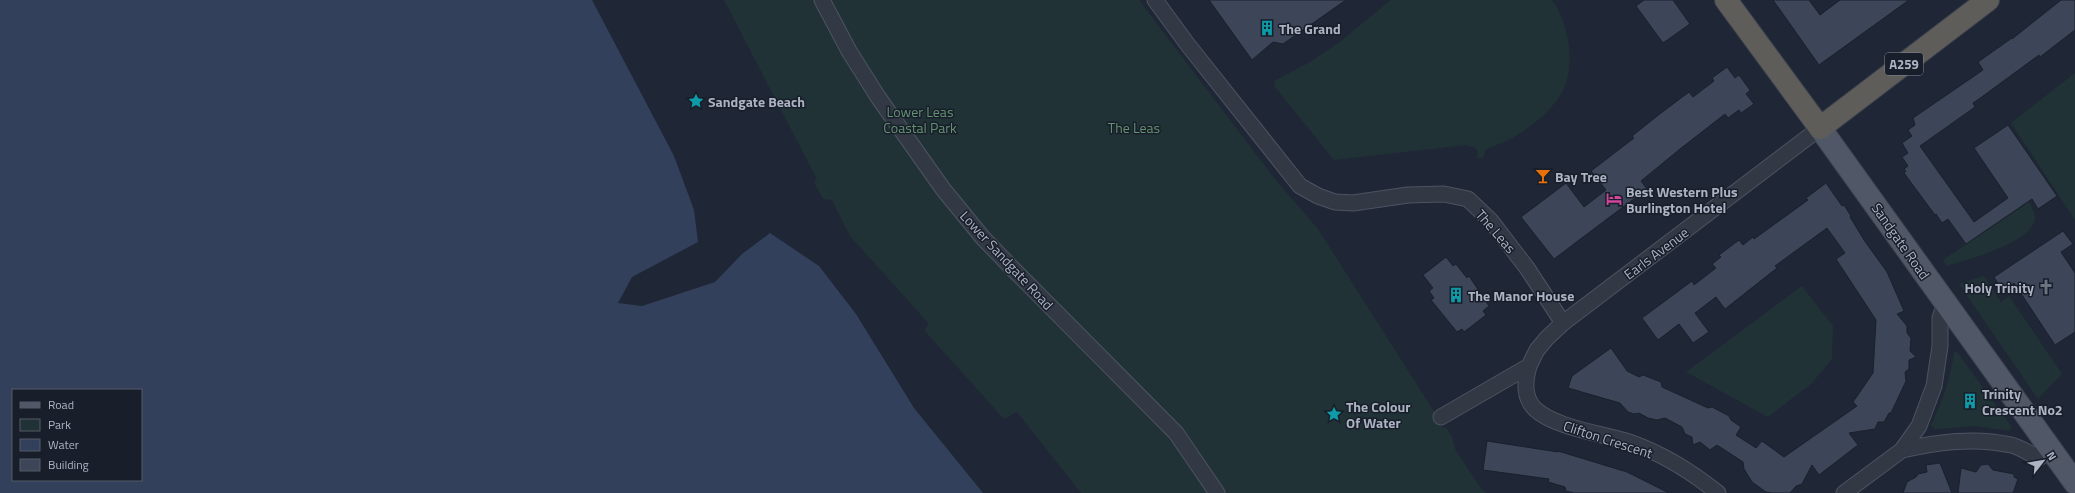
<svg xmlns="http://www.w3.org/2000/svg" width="2075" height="493" viewBox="0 0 2075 493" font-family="'Titillium Web',sans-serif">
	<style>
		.green { fill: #213236 }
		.water { fill: #32405c; fill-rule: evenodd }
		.building { fill: #3d4658; stroke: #1a202c }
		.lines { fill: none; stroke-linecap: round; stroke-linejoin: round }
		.minor-casing { stroke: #4d5361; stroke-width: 17 }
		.primary-casing { stroke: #3c424f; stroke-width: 24 }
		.trunk-casing { stroke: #3a404d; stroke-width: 24 }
		.minor { stroke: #323945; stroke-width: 15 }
		.primary { stroke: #505766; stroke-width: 22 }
		.trunk { stroke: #5e5d5a; stroke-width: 22 }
		.labels { text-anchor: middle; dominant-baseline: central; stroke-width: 3; stroke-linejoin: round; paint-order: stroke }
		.shield { fill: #181e2a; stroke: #808695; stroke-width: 1 }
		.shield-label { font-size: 13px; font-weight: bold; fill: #acb3c3 }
		.poi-label { font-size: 14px; font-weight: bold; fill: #acb3c3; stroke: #181e2a; text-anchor: start }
		.park-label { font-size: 14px; fill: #649272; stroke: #181e2a }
		.street-label { font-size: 14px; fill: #acb3c3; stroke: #181e2a }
	</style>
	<rect width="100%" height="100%" fill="#1f2635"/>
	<g class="green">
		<polygon points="724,0 1139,0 1274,178 1318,229 1435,413 1432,418 1439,426 1446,428 1452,436 1455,449 1482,490 1487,493 1081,493 1017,412 1004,419 924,330 929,324 850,236 832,200 823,199 814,182 817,179"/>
		<path d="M1391 0H1552C1569 23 1577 68 1561 94 1545 120 1514 140 1486 149L1483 158H1476L1478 153 1476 148 1466 145 1334 160 1275 87 1274 81 1310 62 1337 44Z"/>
		<polygon points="2075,73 2075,220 2011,123"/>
		<path d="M2029 202C2032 208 2037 215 2034 222 2028 243 1967 260 1947 266L1943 260Z"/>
		<polygon points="1984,276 2001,302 2009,296 2062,374 2038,399 1959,284"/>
		<polygon points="1802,286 1833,326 1832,359 1812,383 1768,417 1686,372"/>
		<path d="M1954 351 1957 352 2011 426 2010 431 1975 426 1935 429 1931 425C1943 400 1951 378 1954 351Z"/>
	</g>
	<path class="water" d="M0 0H592L674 156 694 210 698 242 632 277 618 303 642 306 715 282 742 254 770 233 819 266 856 314 914 408 983 493H0ZM13 390H141V480H13Z"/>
	<g class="building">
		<polygon points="1209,0 1346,0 1283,44 1273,42 1252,60"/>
		<polygon points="1644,0 1673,0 1690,24 1663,43 1636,6"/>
		<polygon points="1773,0 1809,0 1820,15 1840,0 1909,0 1819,65"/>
		<polygon points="2061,0 2075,0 2075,30 2040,57 2039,55 1979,99 1973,103 1975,107 1920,146 1974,222 2008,198 1974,148 2008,125 2057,196 2038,209 2032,199 1966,244 1948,219 1942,223 1936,214 1935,215 1904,173 1906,171 1904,169 1908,166 1902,157 1908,153 1902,143 1912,136 1908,130 1915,125 1913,118 1983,70 1978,62 2012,38 2012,39"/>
		<polygon points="1727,67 1735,78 1739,75 1750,90 1746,94 1754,104 1741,113 1739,110 1728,118 1725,114 1680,149 1641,181 1647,189 1554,259 1521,217 1566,183 1584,207 1606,190 1591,171 1634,138 1632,136 1661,113 1689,92 1693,97 1714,81 1712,78"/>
		<polygon points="1826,183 1842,206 1844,205 1851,216 1850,217 1864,240 1887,272 1904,311 1897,314 1907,326 1907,333 1911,338 1910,351 1916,357 1909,360 1909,369 1905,372 1906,381 1891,413 1889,413 1884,422 1878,422 1875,429 1849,433 1858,445 1819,475 1812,465 1802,484 1796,486 1790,493 1772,493 1766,492 1752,482 1744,469 1743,462 1717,445 1710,450 1700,442 1693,445 1692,437 1685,434 1682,427 1665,418 1657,420 1648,418 1639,413 1634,414 1628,412 1620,403 1568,388 1572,376 1611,348 1627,371 1639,377 1643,375 1661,382 1662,387 1708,408 1712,407 1729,416 1731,420 1741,427 1736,435 1756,448 1762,441 1784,457 1857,406 1853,402 1873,373 1876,320 1836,259 1845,253 1827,228 1775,266 1777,268 1725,309 1716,297 1695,313 1709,332 1693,343 1679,324 1658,340 1642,318 1692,281 1694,285 1716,268 1712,264 1721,257 1719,255 1739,240 1743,245 1753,237 1754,239 1808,200 1806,198"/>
		<polygon points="2063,231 2073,244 2061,252 2075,273 2075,332 2055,345 2014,283 2003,291 1994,277"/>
		<polygon points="1446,257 1453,266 1456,264 1467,278 1469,276 1489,306 1483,311 1486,315 1464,332 1462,329 1457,332 1431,300 1434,298 1429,291 1433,288 1423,275"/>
		<polygon points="1487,441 1558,452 1558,451 1627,472 1669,493 1574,493 1566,491 1565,487 1548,482 1549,479 1483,470"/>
		<polygon points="1940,463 1952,493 1903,493 1907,482 1916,477 1918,474 1927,472 1926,465"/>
		<polygon points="1988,464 1993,470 2014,474 2014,477 2018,479 2013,493 1958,493 1961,468 1976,472 1981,465"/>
	</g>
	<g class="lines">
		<defs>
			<g id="minor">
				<polyline points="822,0 849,51 878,97 943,189 983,238 1014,270 1176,433 1217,493"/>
				<polyline points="1155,0 1188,45 1300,186 1318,196 1335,202 1353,203 1408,195 1444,194 1468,199 1491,221 1527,268 1563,323"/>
				<path d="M1529 366C1525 381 1523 397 1535 409 1555 428 1605 434 1632 443 1663 454 1693 473 1718 493"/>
				<polyline points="1441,417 1529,366 1537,350 1547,338 1563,323 1820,128"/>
				<path d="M1902 450C1938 442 1974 437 2011 445 2020 447 2030 454 2039 458L2050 450"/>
				<polyline points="1844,493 1902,450 1919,426 1934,386 1940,346 1940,318 1945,303"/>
			</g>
			<polyline id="primary" points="1820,128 2075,483"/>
			<polyline id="trunk" points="1726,0 1820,128 1988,0"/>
		</defs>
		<use href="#minor" class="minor-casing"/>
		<use href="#primary" class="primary-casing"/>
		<use href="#trunk" class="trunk-casing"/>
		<use href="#minor" class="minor"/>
		<use href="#primary" class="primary"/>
		<use href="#trunk" class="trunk"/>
	</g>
	<defs>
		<symbol id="building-bare" viewBox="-9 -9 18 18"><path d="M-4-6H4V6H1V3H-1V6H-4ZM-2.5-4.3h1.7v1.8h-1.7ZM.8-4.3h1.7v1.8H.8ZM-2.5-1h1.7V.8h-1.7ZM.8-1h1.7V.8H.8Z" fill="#0f9aa8" stroke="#181e2a" stroke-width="2.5" paint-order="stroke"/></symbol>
		<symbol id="sight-bare" viewBox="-9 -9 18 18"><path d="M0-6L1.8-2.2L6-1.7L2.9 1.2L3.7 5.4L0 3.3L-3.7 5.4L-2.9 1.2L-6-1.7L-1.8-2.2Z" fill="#0f9aa8" stroke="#181e2a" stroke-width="2.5" paint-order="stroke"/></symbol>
		<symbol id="bar-bare" viewBox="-9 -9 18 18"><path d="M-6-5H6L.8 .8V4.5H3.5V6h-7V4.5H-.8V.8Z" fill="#e8710a" stroke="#181e2a" stroke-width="2.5" paint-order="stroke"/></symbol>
		<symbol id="hotel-bare" viewBox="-9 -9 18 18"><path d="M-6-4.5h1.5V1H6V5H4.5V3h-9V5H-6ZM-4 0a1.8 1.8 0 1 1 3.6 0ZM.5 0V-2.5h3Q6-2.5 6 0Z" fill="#d1479c" stroke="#181e2a" stroke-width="2.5" paint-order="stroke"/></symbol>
		<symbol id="church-bare" viewBox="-9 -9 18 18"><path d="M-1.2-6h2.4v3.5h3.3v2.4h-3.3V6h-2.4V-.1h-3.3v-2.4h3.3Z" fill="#6b7280" stroke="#181e2a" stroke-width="2.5" paint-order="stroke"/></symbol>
	</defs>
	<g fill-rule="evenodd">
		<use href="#building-bare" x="1256" y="17" width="22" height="22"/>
		<use href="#sight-bare" x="685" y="90" width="22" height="22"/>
		<use href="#bar-bare" x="1532" y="165" width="22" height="22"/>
		<use href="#hotel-bare" x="1603" y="188" width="22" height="22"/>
		<use href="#church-bare" x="2035" y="276" width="22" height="22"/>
		<use href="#building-bare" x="1445" y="284" width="22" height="22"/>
		<use href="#building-bare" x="1959" y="390" width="22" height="22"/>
		<use href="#sight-bare" x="1323" y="403" width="22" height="22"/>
	</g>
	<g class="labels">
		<rect class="shield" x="1885" y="53" width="38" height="22" rx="3"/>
		<g class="shield-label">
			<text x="1904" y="64">A259</text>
		</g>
		<g class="poi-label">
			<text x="1279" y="28">The Grand</text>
			<text x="708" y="101">Sandgate Beach</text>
			<text x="1555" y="176">Bay Tree</text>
			<text x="1626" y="191">Best Western Plus<tspan x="1626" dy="16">Burlington Hotel</tspan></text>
			<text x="2034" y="287" text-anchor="end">Holy Trinity</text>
			<text x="1468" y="295">The Manor House</text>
			<text x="1982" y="393">Trinity<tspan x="1982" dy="16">Crescent No2</tspan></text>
			<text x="1346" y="406">The Colour<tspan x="1346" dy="16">Of Water</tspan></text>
		</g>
		<g class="park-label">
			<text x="920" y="111">Lower Leas<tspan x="920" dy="16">Coastal Park</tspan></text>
			<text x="1134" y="127">The Leas</text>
		</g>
		<g class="street-label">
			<text transform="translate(1496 231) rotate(49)">The Leas</text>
			<text transform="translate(1901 241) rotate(55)">Sandgate Road</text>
			<text transform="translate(1656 253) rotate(-37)">Earls Avenue</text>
			<text transform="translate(1007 260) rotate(47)">Lower Sandgate Road</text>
			<text transform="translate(1608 439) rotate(18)">Clifton Crescent</text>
		</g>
	</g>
	<rect x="12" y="389" width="130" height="92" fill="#181e2a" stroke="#535a67"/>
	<rect x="20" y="402" width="20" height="6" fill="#505766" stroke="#535a67"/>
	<text x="48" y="409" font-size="12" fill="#acb3c3">Road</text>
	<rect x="20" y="419" width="20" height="12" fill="#213236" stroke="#535a67"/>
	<text x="48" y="429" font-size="12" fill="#acb3c3">Park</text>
	<rect x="20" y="439" width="20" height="12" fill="#32405c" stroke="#535a67"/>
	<text x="48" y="449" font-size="12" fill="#acb3c3">Water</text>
	<rect x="20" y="459" width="20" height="12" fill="#3d4658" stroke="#535a67"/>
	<text x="48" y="469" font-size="12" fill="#acb3c3">Building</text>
	<g transform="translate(2043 461) rotate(59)" stroke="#181e2a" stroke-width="3" paint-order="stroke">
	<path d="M0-3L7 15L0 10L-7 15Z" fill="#acb3c3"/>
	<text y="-6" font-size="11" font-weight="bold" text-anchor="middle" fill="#acb3c3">N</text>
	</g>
</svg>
